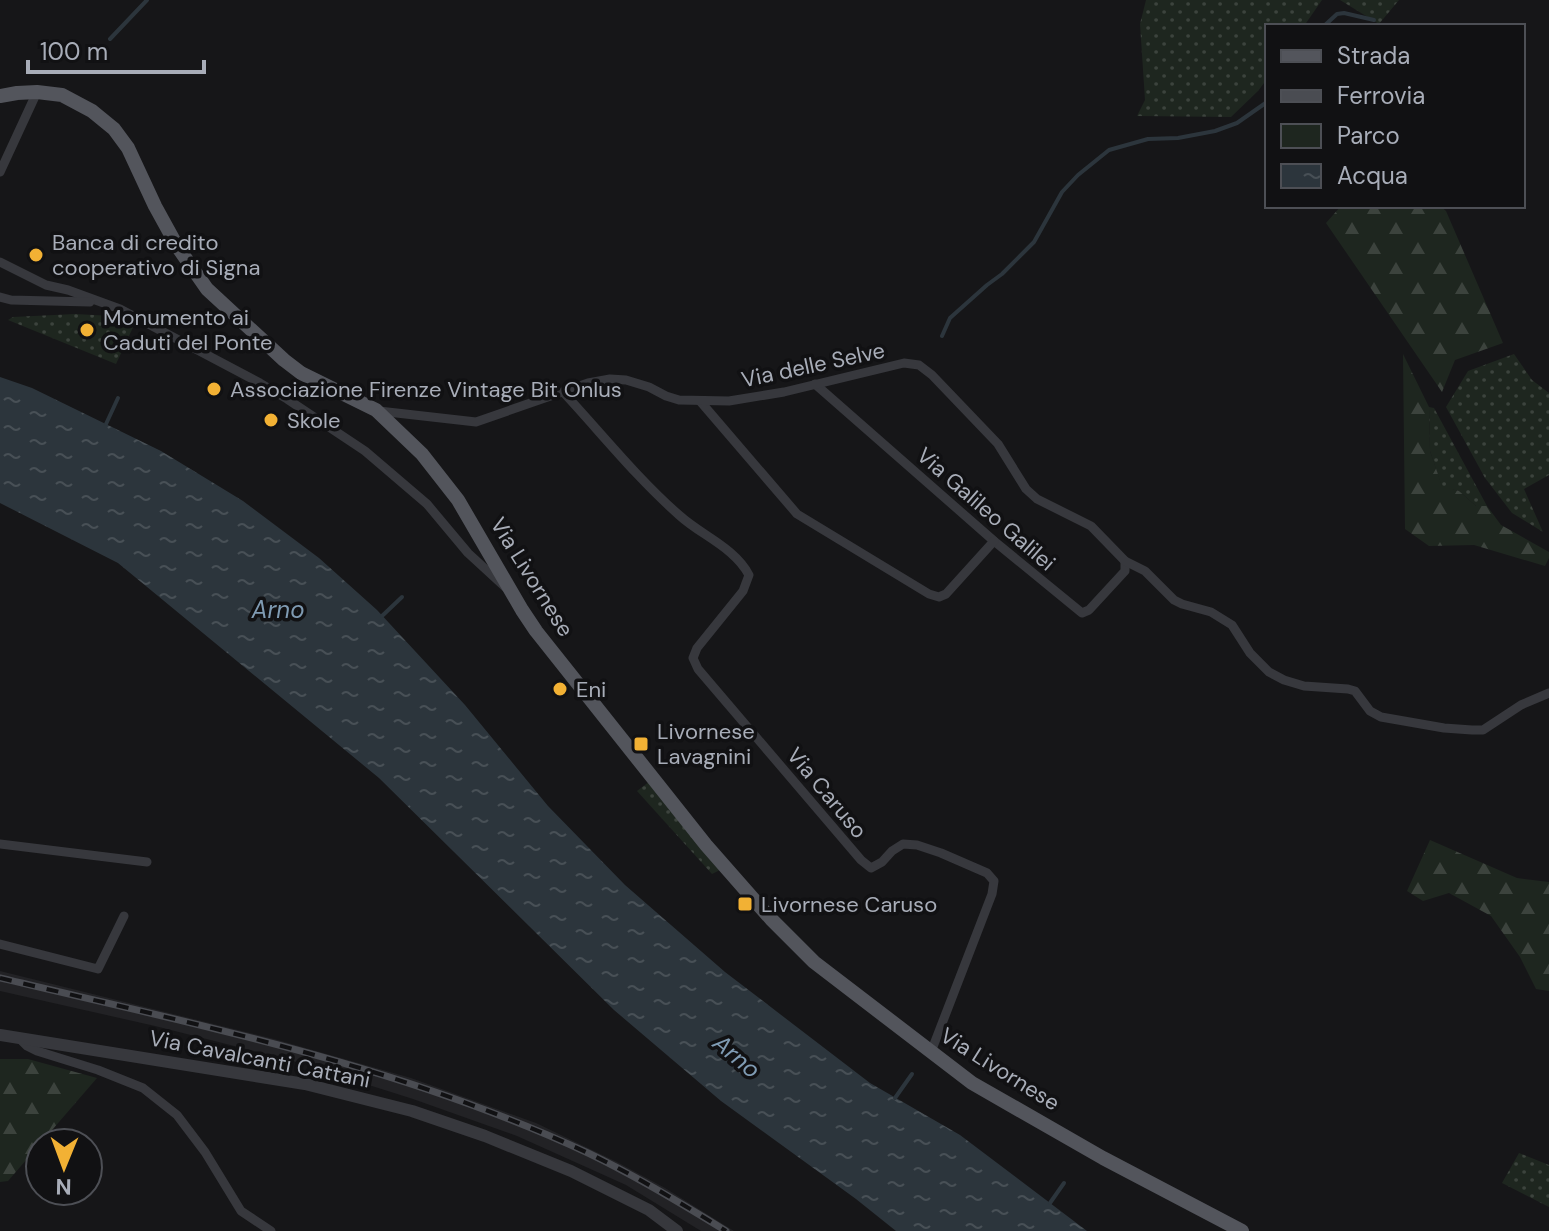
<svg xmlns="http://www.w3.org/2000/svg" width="1549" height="1231" viewBox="0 0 1549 1231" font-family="'DM Sans',sans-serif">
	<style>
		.built { fill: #222225 }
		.green { fill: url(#green-dots) }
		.forest { fill: url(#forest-firs) }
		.water { fill: url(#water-ripples) }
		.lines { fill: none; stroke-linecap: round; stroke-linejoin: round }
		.stream { stroke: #2c353c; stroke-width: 4 }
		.minor { stroke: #37383d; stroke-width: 9 }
		.tertiary { stroke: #37383d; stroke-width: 12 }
		.primary { stroke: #53555c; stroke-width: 14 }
		.rail-casing { stroke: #4a4c52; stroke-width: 7 }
		.rail { stroke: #111113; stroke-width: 4; stroke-dasharray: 12; stroke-linecap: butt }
		.poi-dot { fill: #f2b134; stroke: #111113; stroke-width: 3 }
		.labels { text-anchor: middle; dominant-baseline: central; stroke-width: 7; stroke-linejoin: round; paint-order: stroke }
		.poi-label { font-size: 22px; fill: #a8adb8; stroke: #111113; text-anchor: start }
		.street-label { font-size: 22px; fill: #a8adb8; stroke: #111113 }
		.water-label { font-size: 24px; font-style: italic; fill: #7f9bb3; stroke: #111113 }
	</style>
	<defs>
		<pattern id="green-dots" width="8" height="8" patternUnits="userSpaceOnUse" patternTransform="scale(2)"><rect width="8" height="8" fill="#1e261f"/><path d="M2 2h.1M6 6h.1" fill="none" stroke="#3c433d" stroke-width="1.8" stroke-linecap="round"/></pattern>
		<pattern id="forest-firs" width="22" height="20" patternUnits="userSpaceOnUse" patternTransform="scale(2)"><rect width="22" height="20" fill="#1e261f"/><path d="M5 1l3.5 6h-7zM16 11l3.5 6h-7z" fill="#3c433d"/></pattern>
		<pattern id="water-ripples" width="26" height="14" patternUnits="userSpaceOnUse" patternTransform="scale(2)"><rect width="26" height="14" fill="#2c353c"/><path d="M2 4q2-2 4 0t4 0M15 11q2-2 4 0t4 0" fill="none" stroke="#485056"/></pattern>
	</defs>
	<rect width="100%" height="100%" fill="#161618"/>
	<polygon class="built" points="0,971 274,1039 411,1078 450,1092 536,1123 617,1162 665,1188 734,1231 701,1231 626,1185 517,1136 413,1099 293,1061 155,1026 0,991"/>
	<g class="green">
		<polygon points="1146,0 1322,0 1304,26 1267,26 1267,79 1258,91 1231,117 1137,116 1145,100 1140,24"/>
		<polygon points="1340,0 1399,0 1379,24"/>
		<polygon points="75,314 112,316 135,323 116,364 8,320 13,317"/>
		<polygon points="1514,354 1532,380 1549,393 1549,475 1524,489 1543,532 1512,513 1485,478 1446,407 1468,371"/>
		<polygon points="1429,407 1434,408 1487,506 1476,506 1459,491 1442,487 1430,451"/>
		<polygon points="650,781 720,870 712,874 637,791"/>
		<polygon points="1519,1153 1549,1165 1549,1207 1502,1183"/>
	</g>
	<g class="forest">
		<polygon points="1341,206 1440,206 1446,211 1503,343 1455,360 1442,392 1326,223"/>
		<polygon points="1403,354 1429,407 1430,451 1442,486 1459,491 1476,506 1487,506 1501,525 1549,552 1549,558 1545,566 1474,545 1429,546 1405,529"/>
		<polygon points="1430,840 1517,878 1549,882 1549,991 1536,989 1520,957 1491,916 1449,893 1423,901 1407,891"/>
		<polygon points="0,1059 28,1059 97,1078 8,1181 0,1182"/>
	</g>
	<polygon class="water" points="0,377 32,388 161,451 243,501 319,558 377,610 465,705 548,806 625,885 725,972 870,1083 960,1135 1087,1231 896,1231 856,1199 721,1101 614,1010 379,778 118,563 0,503"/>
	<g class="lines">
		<g class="stream">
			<polyline points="1324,26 1337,14 1344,13 1374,20"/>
			<polyline points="110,39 147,0"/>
			<polyline points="942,336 950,318 987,285 1002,274 1034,242 1062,192 1078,175 1109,150 1148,139 1178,138 1215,131 1237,123 1267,102"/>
			<polyline points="106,424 118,398"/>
			<polyline points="382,616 402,597"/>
			<polyline points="895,1098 912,1074"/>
			<polyline points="1050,1203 1064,1183"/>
		</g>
		<g class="minor">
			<polyline points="0,172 37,92"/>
			<polyline points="0,262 46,285 68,290 120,309 260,383 287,399 365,451 427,504 468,553 505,587"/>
			<polyline points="0,297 11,300 90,302"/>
			<polyline points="815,384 994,541 1082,613 1089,610 1125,571 1125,561"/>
			<path d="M564 393C602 434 637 478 679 515 702 536 734 547 749 575L743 591 697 648 693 658 698 669 861 860 871 868 882 862 892 851 903 844 917 845 941 853 987 873 994 881 992 894 931 1052"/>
			<polyline points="700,401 797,514 929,594 939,597 946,594 994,541"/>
			<polyline points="379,411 476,422 588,383 610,379 626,380 649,387 666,396 679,400 729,401 784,392 904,363 919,365 932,375 998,444 1026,489 1037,499 1091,526 1125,561 1145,571 1174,600 1182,604 1211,612 1232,625 1250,653 1269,672 1284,680 1304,686 1348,689 1355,691 1370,711 1381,717 1444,728 1472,730 1483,730 1521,705 1549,693"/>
			<polyline points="0,844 147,862"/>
			<polyline points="0,944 98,969 124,916"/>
			<polyline points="18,1037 27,1046 37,1051 98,1070 143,1088 177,1115 205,1152 241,1211 271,1231"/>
		</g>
		<polyline class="tertiary" points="0,1035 305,1084 412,1111 485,1136 571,1171 649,1210 677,1231"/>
		<polyline class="primary" points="0,96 17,93 37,92 62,95 92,111 114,129 128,148 155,206 177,246 207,289 284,360 301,373 376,410 422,454 458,500 522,610 536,631 706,845 771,919 814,962 972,1083 1103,1158 1242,1231"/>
		<defs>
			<path id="rail" d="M0 978C198 1025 402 1066 588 1153 636 1176 681 1203 726 1231"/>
		</defs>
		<use href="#rail" class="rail-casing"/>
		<use href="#rail" class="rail"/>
	</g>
	<g class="poi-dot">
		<circle cx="36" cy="255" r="8"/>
		<circle cx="87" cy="330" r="8"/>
		<circle cx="214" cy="389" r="8"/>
		<circle cx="271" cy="420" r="8"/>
		<circle cx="560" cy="689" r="8"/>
		<rect x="633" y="736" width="16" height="16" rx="4"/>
		<rect x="737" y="896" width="16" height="16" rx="4"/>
	</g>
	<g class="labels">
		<g class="poi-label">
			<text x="52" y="242">Banca di credito<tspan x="52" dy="25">cooperativo di Signa</tspan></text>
			<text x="103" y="317">Monumento ai<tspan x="103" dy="25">Caduti del Ponte</tspan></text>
			<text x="230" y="389">Associazione Firenze Vintage Bit Onlus</text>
			<text x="287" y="420">Skole</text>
			<text x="576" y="689">Eni</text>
			<text x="657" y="731">Livornese<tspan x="657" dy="25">Lavagnini</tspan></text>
			<text x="761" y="904">Livornese Caruso</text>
		</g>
		<g class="street-label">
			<text transform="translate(813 365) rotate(-12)">Via delle Selve</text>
			<text transform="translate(986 509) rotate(41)">Via Galileo Galilei</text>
			<text transform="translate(532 577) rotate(58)">Via Livornese</text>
			<text transform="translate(827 793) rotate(50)">Via Caruso</text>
			<text transform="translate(260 1059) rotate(11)">Via Cavalcanti Cattani</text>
			<text transform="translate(1000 1069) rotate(32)">Via Livornese</text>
		</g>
		<g class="water-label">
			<text x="278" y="609">Arno</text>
			<text transform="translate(737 1056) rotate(40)">Arno</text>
		</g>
	</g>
	<rect x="1265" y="24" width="260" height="184" fill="#111113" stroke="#4d4f55" stroke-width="2"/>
	<rect x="1281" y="50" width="40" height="12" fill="#53555c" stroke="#4d4f55" stroke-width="2"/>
	<text x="1337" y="64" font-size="24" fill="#a8adb8">Strada</text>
	<rect x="1281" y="90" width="40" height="12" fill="#4a4c52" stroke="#4d4f55" stroke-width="2"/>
	<text x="1337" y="104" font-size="24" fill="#a8adb8">Ferrovia</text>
	<rect x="1281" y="124" width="40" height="24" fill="#1e261f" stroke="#4d4f55" stroke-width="2"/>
	<text x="1337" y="144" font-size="24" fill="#a8adb8">Parco</text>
	<rect x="1281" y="164" width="40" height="24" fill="url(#water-ripples)" stroke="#4d4f55" stroke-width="2"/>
	<text x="1337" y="184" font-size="24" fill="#a8adb8">Acqua</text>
	<g transform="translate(64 1167) rotate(181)"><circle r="38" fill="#111113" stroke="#4d4f55" stroke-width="2"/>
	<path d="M0-6L14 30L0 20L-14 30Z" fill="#f2b134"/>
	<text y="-12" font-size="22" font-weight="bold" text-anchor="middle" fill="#a8adb8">N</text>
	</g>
	<path d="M28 60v12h176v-12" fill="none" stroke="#a8adb8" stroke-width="4"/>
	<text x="40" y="60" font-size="24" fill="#a8adb8" stroke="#111113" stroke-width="6" paint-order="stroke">100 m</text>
</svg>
